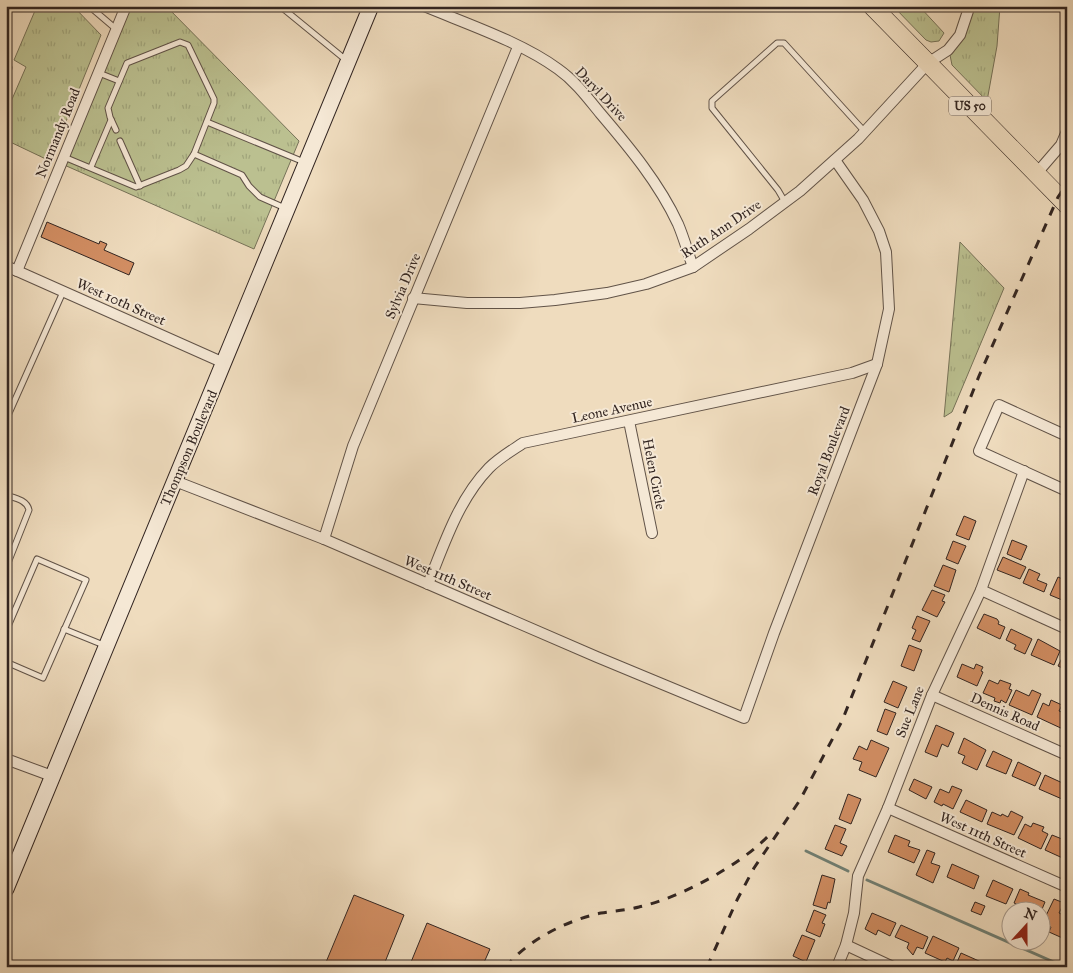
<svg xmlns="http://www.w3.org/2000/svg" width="1073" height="973" viewBox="0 0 1073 973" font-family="'IM FELL Great Primer',serif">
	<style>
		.grass { fill: url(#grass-tufts); stroke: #767258 }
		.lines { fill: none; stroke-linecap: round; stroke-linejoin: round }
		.stream { stroke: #708075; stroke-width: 3 }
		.building { fill: #d28e63; stroke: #322521 }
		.service-casing { stroke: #615348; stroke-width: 7 }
		.minor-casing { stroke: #615348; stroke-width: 12 }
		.secondary-casing { stroke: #322521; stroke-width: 17 }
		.trunk-casing { stroke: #322521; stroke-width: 19 }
		.service { stroke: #f5e8d5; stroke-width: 5 }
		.minor { stroke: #f5e8d5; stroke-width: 10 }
		.secondary { stroke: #f5e8d5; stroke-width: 15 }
		.trunk { stroke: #efdcbe; stroke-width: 18 }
		.rail { stroke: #322521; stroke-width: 3; stroke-dasharray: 9 9; stroke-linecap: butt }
		.labels { text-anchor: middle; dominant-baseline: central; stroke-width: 4; stroke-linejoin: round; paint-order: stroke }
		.shield { fill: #f5e8d5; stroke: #6c6057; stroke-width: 1 }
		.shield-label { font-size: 12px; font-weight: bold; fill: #322521 }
		.street-label { font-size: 14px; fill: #322521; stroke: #f5e8d5 }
	</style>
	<defs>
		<pattern id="grass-tufts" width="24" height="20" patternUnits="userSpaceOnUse" patternTransform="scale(1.25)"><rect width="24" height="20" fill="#bbc090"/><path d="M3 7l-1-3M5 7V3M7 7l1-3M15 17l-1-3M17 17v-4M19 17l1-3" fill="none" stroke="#a1a57c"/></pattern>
	</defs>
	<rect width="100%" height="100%" fill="#efdcbe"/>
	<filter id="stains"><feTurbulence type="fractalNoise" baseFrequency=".004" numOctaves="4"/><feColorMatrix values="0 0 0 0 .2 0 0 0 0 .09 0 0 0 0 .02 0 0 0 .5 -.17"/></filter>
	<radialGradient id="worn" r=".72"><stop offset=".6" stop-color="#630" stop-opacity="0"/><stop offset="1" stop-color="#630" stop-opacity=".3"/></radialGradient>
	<g class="grass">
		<polygon points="37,6 73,6 101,35 50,161 6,140 6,113 26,67 14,60"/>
		<polygon points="129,6 166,6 299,141 254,249 62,164"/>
		<polygon points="893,6 919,6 944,33 939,41 931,42 926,40"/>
		<polygon points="972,6 1000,6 997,46 987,101 952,65 950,55 957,45"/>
		<polygon points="960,242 1004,288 952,412 944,417"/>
	</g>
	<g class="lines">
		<g class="stream">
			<polyline points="806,851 848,871"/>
			<polyline points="867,880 1065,967"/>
		</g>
	</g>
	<g class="building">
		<polygon points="47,222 99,244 100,241 107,244 104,250 134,263 129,275 41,237"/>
		<polygon points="964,516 976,521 969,540 956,535"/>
		<polygon points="1012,540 1027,546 1021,560 1007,554"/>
		<polygon points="953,541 966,546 958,564 946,559"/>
		<polygon points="1003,557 1026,567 1020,579 997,570"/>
		<polygon points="943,565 956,570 949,592 934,586"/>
		<polygon points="1029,569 1040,574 1037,580 1047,584 1044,592 1023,583"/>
		<polygon points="1058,577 1067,581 1067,602 1050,595"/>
		<polygon points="932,590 945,595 942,601 945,602 937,617 922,610"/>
		<polygon points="984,614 997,619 999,622 998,624 1005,627 1000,639 977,628"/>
		<polygon points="917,616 930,621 920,642 912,639 916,630 912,628"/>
		<polygon points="1011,629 1032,639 1025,654 1014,649 1016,645 1006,640"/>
		<polygon points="1038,639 1060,651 1054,665 1031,655"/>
		<polygon points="909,645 922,650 914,671 901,666"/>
		<polygon points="1065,652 1067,653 1067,670 1058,666"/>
		<polygon points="962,664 974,669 976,664 983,667 981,671 983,672 977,686 957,677"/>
		<polygon points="989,680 998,684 1000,680 1011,684 1009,689 1012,690 1006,703 1001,700 1000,703 994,701 995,698 983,693"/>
		<polygon points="893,681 907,687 898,708 884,702"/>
		<polygon points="1016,690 1029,696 1032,690 1041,694 1032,715 1009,705"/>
		<polygon points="1051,700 1062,705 1059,711 1067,714 1067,726 1065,730 1037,717 1043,703 1049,706"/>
		<polygon points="885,709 896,713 887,735 877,731"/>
		<polygon points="936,725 954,733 948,747 942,744 937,757 925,752"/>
		<polygon points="964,738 986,750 977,770 962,763 965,756 958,753"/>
		<polygon points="871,740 889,748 876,777 859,770 862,762 853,759 859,746 867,750"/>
		<polygon points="993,751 1012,760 1006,774 986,766"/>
		<polygon points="1018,762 1041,773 1035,786 1012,776"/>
		<polygon points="1045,775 1067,785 1062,799 1039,789"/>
		<polygon points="914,779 932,787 926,799 909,790"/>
		<polygon points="952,786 962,790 953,809 943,804 942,806 934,802 940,789 949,793"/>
		<polygon points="848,794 861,799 851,824 839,819"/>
		<polygon points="966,800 987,810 982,822 960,812"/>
		<polygon points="1011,811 1023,817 1014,835 987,824 992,812 1001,816 1002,814 1008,817"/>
		<polygon points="1033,823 1044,827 1042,831 1048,834 1041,849 1018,838 1025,824 1031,827"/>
		<polygon points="835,825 846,829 840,843 847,846 842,856 825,849"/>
		<polygon points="895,835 910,841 908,846 920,850 914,863 888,852"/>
		<polygon points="1052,835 1067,841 1067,860 1045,850"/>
		<polygon points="927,850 935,853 931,863 940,866 933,883 916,875"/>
		<polygon points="952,864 979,876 974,889 947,877"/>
		<polygon points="822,875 835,879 830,903 828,902 826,909 813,905"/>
		<polygon points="993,880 1013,889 1006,904 986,896"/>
		<polygon points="1020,889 1029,893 1028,895 1045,902 1040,914 1040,910 1031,910 1014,903"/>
		<polygon points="354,895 404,915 383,967 324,967"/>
		<polygon points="1054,899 1064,903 1059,913 1067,917 1067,940 1049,932 1051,927 1042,924"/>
		<polygon points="975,902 985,906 981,915 971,911"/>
		<polygon points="814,910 826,915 822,923 825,924 820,937 806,931"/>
		<polygon points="872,913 896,923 890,936 878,930 876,935 865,929"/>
		<polygon points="427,923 490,949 482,967 409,967"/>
		<polygon points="901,925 928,937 923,949 917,947 913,955 907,948 909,943 895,937"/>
		<polygon points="802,935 815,940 806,962 793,956"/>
		<polygon points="933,936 959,948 953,961 947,958 945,962 925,953"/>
		<polygon points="961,953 988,965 988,967 955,967"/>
	</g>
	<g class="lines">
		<defs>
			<g id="service">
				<polyline points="89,6 116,29"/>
				<polyline points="280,6 346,60"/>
				<polyline points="99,73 119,81"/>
				<polyline points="6,75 9,68"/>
				<polyline points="207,122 304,162"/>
				<polyline points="120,141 140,186"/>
				<polyline points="194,154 242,175 249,186 260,197 285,208"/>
				<polyline points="64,157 136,187 179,170 186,166 194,154 214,103 214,99 188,45 180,42 127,63 108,108 110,117 116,130"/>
				<polyline points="91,167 111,120"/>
				<polyline points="785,202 778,190 712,108 712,101 777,43 784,43 865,132"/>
				<polyline points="6,420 63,292"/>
				<path d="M6 495C15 498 27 500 29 510L6 568"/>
				<polyline points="64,629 106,646"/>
				<polyline points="6,631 37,559 86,580 43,678 6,662"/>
			</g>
			<g id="minor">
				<path d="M424 6C467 24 521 42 558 69 575 81 587 97 600 113 629 147 659 183 678 224 684 238 688 253 693 267"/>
				<polyline points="1036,174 1061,145 1067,131"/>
				<polyline points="6,266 224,363"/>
				<polyline points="17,271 126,6"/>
				<polyline points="413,298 467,303 520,303 555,300 607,293 646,284 693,267 749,229 800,191 858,139 928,63 948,50 960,35 968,11 967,6"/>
				<polyline points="629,421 652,533"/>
				<polyline points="1067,436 999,405 979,451 1067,491"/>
				<polyline points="175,481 324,539 597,657 744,718 774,633 877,364 889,309 886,252 879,231 863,200 835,160"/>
				<polyline points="324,539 353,446 518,47"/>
				<path d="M428 584C444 545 458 500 489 468 499 458 511 451 523 443L852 373 877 364"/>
				<polyline points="981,590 1067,629"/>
				<polyline points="932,695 1067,755"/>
				<polyline points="6,759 52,776"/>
				<polyline points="888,808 1067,887"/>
				<polyline points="846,945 893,967"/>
				<polyline points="837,967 846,945 854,913 858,876 888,808 932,695 981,590 1024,471"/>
			</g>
			<polyline id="secondary" points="6,889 371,6"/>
			<polyline id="trunk" points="872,6 1067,205"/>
		</defs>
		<use href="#service" class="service-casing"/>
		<use href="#minor" class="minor-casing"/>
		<use href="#secondary" class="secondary-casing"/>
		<use href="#trunk" class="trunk-casing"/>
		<use href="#service" class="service"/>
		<use href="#minor" class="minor"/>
		<use href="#secondary" class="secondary"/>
		<use href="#trunk" class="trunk"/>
		<g class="rail">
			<path d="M506 967C527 940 568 920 601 913 614 911 627 910 639 907 680 898 743 864 771 833"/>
			<polyline points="707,967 737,900 754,868 800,800 842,721 979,376 1058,197 1067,184"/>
		</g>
	</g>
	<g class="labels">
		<rect class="shield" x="949" y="96.5" width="42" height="19" rx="4"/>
		<g class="shield-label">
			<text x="970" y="106">US 50</text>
		</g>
		<g class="street-label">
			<text transform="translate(601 94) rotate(47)">Daryl Drive</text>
			<text transform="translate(58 133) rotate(-68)">Normandy Road</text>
			<text transform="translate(721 229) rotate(-34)">Ruth Ann Drive</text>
			<text transform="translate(403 286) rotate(-67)">Sylvia Drive</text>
			<text transform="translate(121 302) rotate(24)">West 10th Street</text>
			<text transform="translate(612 410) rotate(-12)">Leone Avenue</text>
			<text transform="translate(189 448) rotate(-67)">Thompson Boulevard</text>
			<text transform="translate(829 451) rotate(-69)">Royal Boulevard</text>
			<text transform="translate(654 474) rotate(79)">Helen Circle</text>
			<text transform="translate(448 578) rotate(23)">West 11th Street</text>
			<text transform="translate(910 712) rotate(-68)">Sue Lane</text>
			<text transform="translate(1005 712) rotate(24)">Dennis Road</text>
			<text transform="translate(983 835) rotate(24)">West 11th Street</text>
		</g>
	</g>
	<rect width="1073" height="973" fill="none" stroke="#efdcbe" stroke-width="25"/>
	<rect x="8" y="8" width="1058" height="958" fill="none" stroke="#322521" stroke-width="2.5"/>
	<rect x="12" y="12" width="1048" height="948" fill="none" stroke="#322521"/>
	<g transform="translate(1026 926) rotate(21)"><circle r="24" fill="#f5e8d5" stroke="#a79a8d"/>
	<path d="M0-4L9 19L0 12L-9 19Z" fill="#8f2418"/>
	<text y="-8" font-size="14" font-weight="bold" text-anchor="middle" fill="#322521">N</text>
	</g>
	<rect width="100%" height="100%" filter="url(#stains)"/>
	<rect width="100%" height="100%" fill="url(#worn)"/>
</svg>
